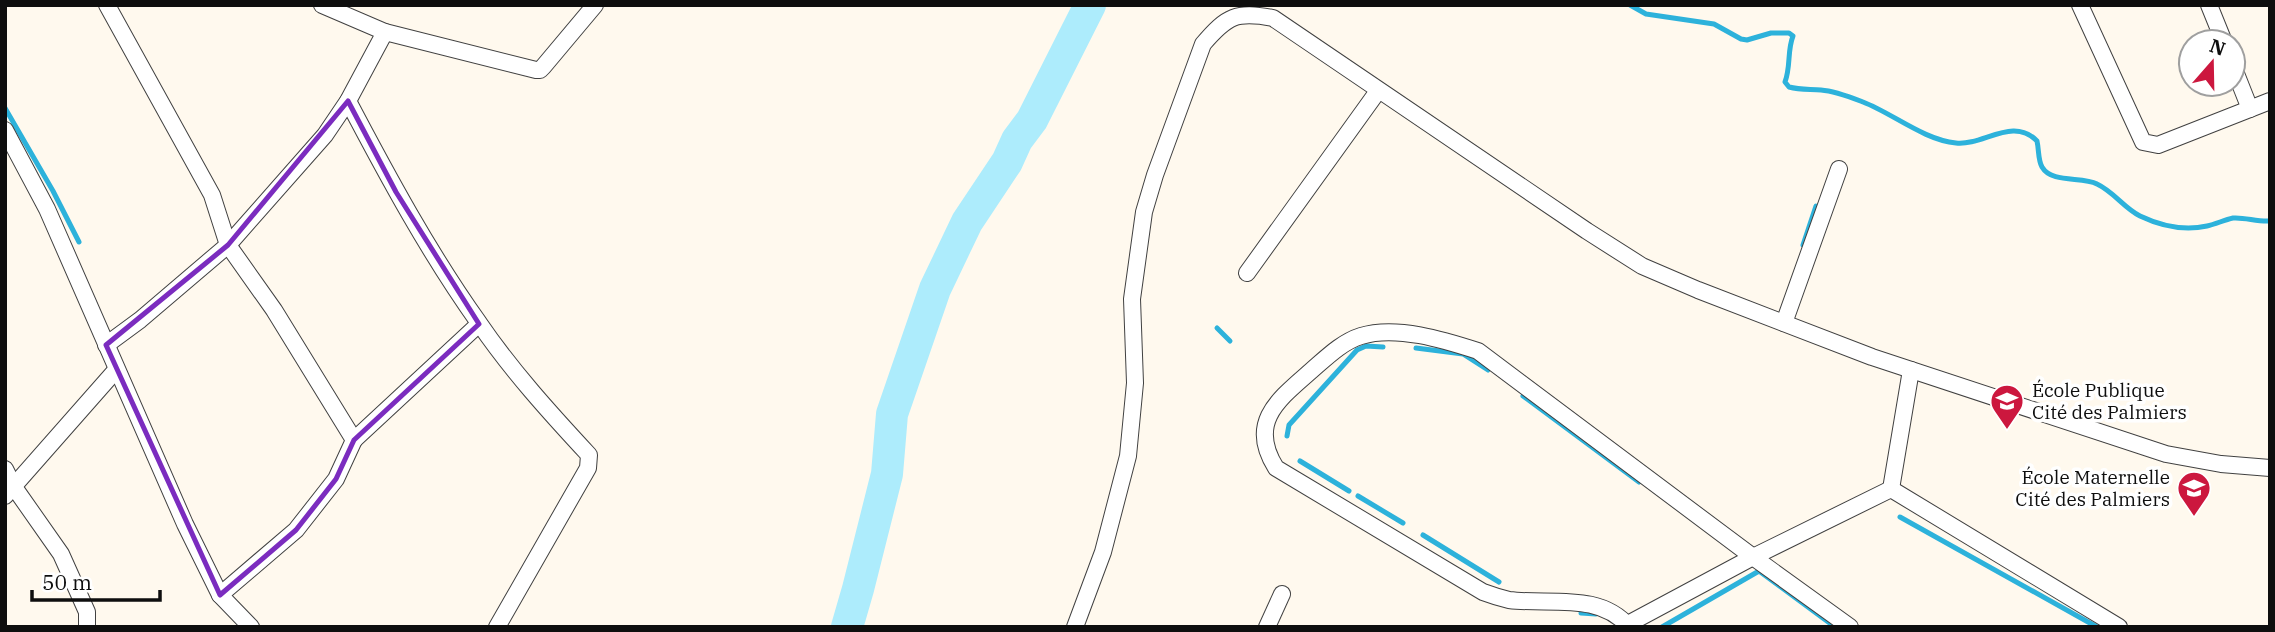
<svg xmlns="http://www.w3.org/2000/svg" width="2275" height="632" viewBox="0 0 2275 632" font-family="'IBM Plex Serif',serif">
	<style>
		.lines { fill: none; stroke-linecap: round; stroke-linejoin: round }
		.stream { stroke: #2db2db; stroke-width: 5 }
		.river { stroke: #adecfc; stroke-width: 32 }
		.minor-casing { stroke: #414141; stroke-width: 18 }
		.minor { stroke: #fff; stroke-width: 16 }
		.marked { fill: none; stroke: #7b2cbf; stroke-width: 5; stroke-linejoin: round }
		.labels { text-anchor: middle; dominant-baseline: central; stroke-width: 7; stroke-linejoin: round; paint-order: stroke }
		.poi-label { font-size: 19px; fill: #0e0e0e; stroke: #fff; text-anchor: start }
	</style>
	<rect width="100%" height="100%" fill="#fff9ee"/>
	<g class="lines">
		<g class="stream">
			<path d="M1630 5 1646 14 1714 24 1741 39 1747 40 1771 33H1789L1793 36C1787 51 1791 66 1785 82L1789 87C1800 90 1810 89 1821 90 1835 91 1850 97 1863 102 1892 113 1924 140 1956 143 1983 146 2013 116 2037 141 2039 150 2038 160 2042 167 2052 184 2082 176 2097 184 2114 192 2124 208 2140 216 2161 226 2184 231 2207 226 2216 224 2224 220 2233 218 2245 217 2257 222 2270 221"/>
			<polyline points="5,108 53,191 79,242"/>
			<polyline points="1803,245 1816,206"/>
			<polyline points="1217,328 1230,341"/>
			<polyline points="1416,348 1463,354 1488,370"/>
			<polyline points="1523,396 1639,482"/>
			<polyline points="1287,436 1289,425 1357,350 1366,346 1383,347"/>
			<polyline points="1300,461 1349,491"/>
			<polyline points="1358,496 1403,523"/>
			<polyline points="1900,517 2097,627"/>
			<polyline points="1423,535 1499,582"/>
			<polyline points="1581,613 1596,614"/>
			<polyline points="1662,627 1759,571 1835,627"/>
		</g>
		<polyline class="river" points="847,627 858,589 887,474 892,414 935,289 967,222 1007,162 1017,140 1032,120 1090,5"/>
		<defs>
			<g id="minor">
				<polyline points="107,5 212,195 228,245 274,310 354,440 336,479 296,530 220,595"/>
				<polyline points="322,5 385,32 536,70 540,70 543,67 595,5"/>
				<polyline points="2080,5 2143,142 2158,145 2270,101"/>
				<polyline points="2209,5 2224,42"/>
				<polyline points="2233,66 2250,109"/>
				<path d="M348 101C388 177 429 253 479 323 511 370 550 413 589 455L588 468 497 627"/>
				<polyline points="5,130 47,209 185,524 220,595 251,627"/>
				<polyline points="1247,273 1378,91"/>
				<polyline points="1784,323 1839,169"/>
				<polyline points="106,345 140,320 228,245 325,135 348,101 385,32"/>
				<polyline points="354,440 479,324"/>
				<polyline points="5,469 14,487 61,554 87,612 87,627"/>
				<polyline points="1891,489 1911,370"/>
				<polyline points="5,496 116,370"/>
				<polyline points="1628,624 1753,557 1891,489 2119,627"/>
				<path d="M1075 627 1103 552 1128 456 1135 383 1132 299 1144 212 1155 175 1203 44C1227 16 1236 11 1273 18L1587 231 1642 266 1698 290 1872 357 2166 454 2221 464 2270 468"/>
				<polyline points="1267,627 1282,594"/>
				<path d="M1629 627C1600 592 1550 605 1509 600 1501 598 1491 595 1483 592L1276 468C1247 422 1279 399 1312 370 1327 357 1342 342 1361 336 1396 325 1444 340 1478 351L1753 557 1850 627"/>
			</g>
		</defs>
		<use href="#minor" class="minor-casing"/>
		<use href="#minor" class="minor"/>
	</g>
	<path class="marked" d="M348 101 396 192 479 324 354 440 336 479 296 530 220 595 106 345 228 245Z"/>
	<defs>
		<symbol id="school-pin" viewBox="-11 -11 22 30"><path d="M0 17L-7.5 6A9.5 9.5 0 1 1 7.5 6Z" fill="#cc173e" stroke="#fff"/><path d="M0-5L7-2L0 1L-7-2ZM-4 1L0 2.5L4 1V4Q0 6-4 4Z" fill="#fff"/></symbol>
	</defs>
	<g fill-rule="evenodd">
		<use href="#school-pin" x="1988" y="382" width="38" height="52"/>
		<use href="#school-pin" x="2175" y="469" width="38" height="52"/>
	</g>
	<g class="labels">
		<g class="poi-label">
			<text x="2032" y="390">École Publique<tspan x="2032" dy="22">Cité des Palmiers</tspan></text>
			<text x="2170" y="477" text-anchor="end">École Maternelle<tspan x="2170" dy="22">Cité des Palmiers</tspan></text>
		</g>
	</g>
	<rect width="2275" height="632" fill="none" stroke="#0e0e0e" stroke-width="14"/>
	<g transform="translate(2212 63) rotate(20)"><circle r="33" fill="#ffffff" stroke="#9f9f9f" stroke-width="2"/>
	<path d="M0-5L12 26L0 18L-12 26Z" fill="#cc173e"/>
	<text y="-10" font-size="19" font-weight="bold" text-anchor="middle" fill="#0e0e0e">N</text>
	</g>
	<path d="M32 590v10h128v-10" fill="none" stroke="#0e0e0e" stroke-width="3.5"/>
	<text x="42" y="590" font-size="21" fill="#0e0e0e" stroke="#ffffff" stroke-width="5" paint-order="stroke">50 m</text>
</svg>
